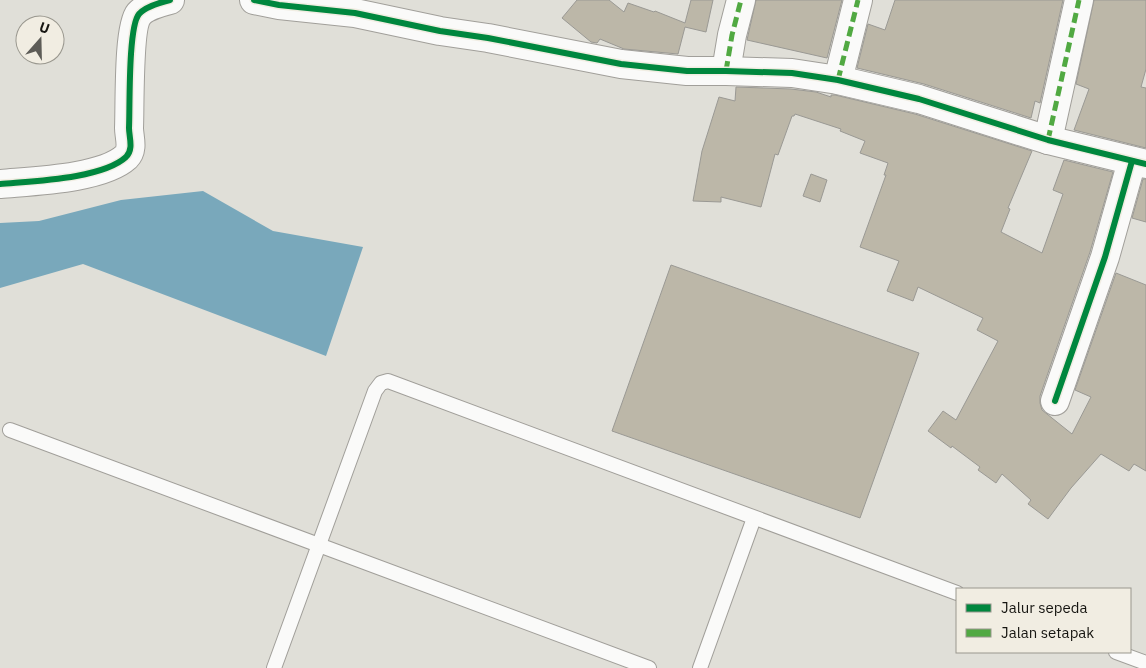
<svg xmlns="http://www.w3.org/2000/svg" width="1146" height="668" viewBox="0 0 1146 668" font-family="'IBM Plex Sans',sans-serif">
	<style>
		.water { fill: #79a8bb }
		.building { fill: #bcb7a8; stroke: #9a9994 }
		.lines { fill: none; stroke-linecap: round; stroke-linejoin: round }
		.service-casing { stroke: #a19f9a; stroke-width: 16 }
		.minor-casing { stroke: #a19f9a; stroke-width: 30 }
		.service { stroke: #fafaf9; stroke-width: 14 }
		.minor { stroke: #fafaf9; stroke-width: 28 }
		.quiet { stroke: #51a942; stroke-width: 5; stroke-dasharray: 10 5; stroke-linecap: butt }
		.cycleway-casing { stroke: #f1ede2; stroke-width: 9 }
		.cycleway { stroke: #00873e; stroke-width: 6 }
	</style>
	<rect width="100%" height="100%" fill="#e0dfd8"/>
	<polygon class="water" points="203,191 273,231 363,247 326,356 83,264 0,288 0,223 39,221 121,200"/>
	<g class="building">
		<polygon points="577,0 609,0 624,12 628,3 654,12 655,11 685,23 691,0 713,0 706,32 685,27 678,54 624,49 600,39 597,43 591,42 562,18"/>
		<polygon points="756,0 842,0 827,58 747,40"/>
		<polygon points="895,0 1063,0 1040,103 1035,101 1031,118 924,84 857,68 868,24 885,30"/>
		<polygon points="1094,0 1146,0 1146,69 1141,87 1146,88 1146,148 1074,130 1089,89 1076,84"/>
		<polygon points="736,87 791,89 816,92 831,97 831,95 835,95 915,114 1032,151 1008,208 1010,209 1001,232 1042,253 1063,194 1053,190 1064,160 1113,172 1090,252 1040,396 1040,403 1042,410 1072,434 1091,397 1075,390 1116,273 1146,285 1146,471 1134,464 1129,471 1101,454 1071,488 1048,519 1028,504 1031,500 1002,474 996,483 978,470 980,467 952,446 951,448 928,431 943,411 956,420 998,341 977,330 983,318 918,287 913,301 887,291 899,261 860,247 886,175 884,175 888,163 860,153 865,141 840,131 841,129 795,114 794,116 792,116 778,155 775,154 761,207 721,197 721,202 693,201 702,151 719,97 735,101"/>
		<polygon points="811,174 827,180 820,202 803,196"/>
		<polygon points="1143,179 1146,179 1146,222 1132,218"/>
		<polygon points="671,265 919,353 860,518 612,431"/>
	</g>
	<g class="lines">
		<defs>
			<g id="service">
				<polyline points="10,430 649,668"/>
				<polyline points="1116,652 1146,663"/>
				<polyline points="274,668 375,391 381,383 388,381 957,593"/>
				<polyline points="700,668 754,518"/>
			</g>
			<g id="minor">
				<polyline points="254,0 279,5 355,13 440,31 488,38 621,64 687,71 726,71 792,73 838,80 919,99 1048,140 1146,164"/>
				<polyline points="726,71 732,35 741,0"/>
				<polyline points="838,80 858,0"/>
				<polyline points="1048,140 1079,0"/>
				<path d="M0 184C32 181 102 179 126 157 134 149 129 137 129 128 130 107 128 27 139 14 145 7 162 2 170 0"/>
				<polyline points="1055,401 1105,257 1132,161"/>
			</g>
		</defs>
		<use href="#service" class="service-casing"/>
		<use href="#minor" class="minor-casing"/>
		<use href="#service" class="service"/>
		<use href="#minor" class="minor"/>
		<g class="quiet">
			<polyline points="726,71 732,35 741,0"/>
			<polyline points="838,80 858,0"/>
			<polyline points="1048,140 1079,0"/>
		</g>
		<defs>
			<g id="cycleway">
				<polyline points="254,0 279,5 355,13 440,31 488,38 621,64 687,71 726,71 792,73 838,80 919,99 1048,140 1146,164"/>
				<path d="M0 184C32 181 102 179 126 157 134 149 129 137 129 128 130 107 128 27 139 14 145 7 162 2 170 0"/>
				<polyline points="1055,401 1105,257 1132,161"/>
			</g>
		</defs>
		<use href="#cycleway" class="cycleway-casing"/>
		<use href="#cycleway" class="cycleway"/>
	</g>
	<rect x="956" y="588" width="175" height="65" fill="#f1ede2" stroke="#99978e"/>
	<rect x="966" y="604" width="25" height="8" fill="#00873e" stroke="#99978e"/>
	<text x="1001" y="613" font-size="15" fill="#161511">Jalur sepeda</text>
	<rect x="966" y="629" width="25" height="8" fill="#51a942" stroke="#99978e"/>
	<text x="1001" y="638" font-size="15" fill="#161511">Jalan setapak</text>
	<g transform="translate(40 40) rotate(20)"><circle r="24" fill="#f1ede2" stroke="#99978e"/>
	<path d="M0-4L9 19L0 12L-9 19Z" fill="#5d5c57"/>
	<text y="-8" font-size="14" font-weight="bold" text-anchor="middle" fill="#161511">U</text>
	</g>
</svg>
